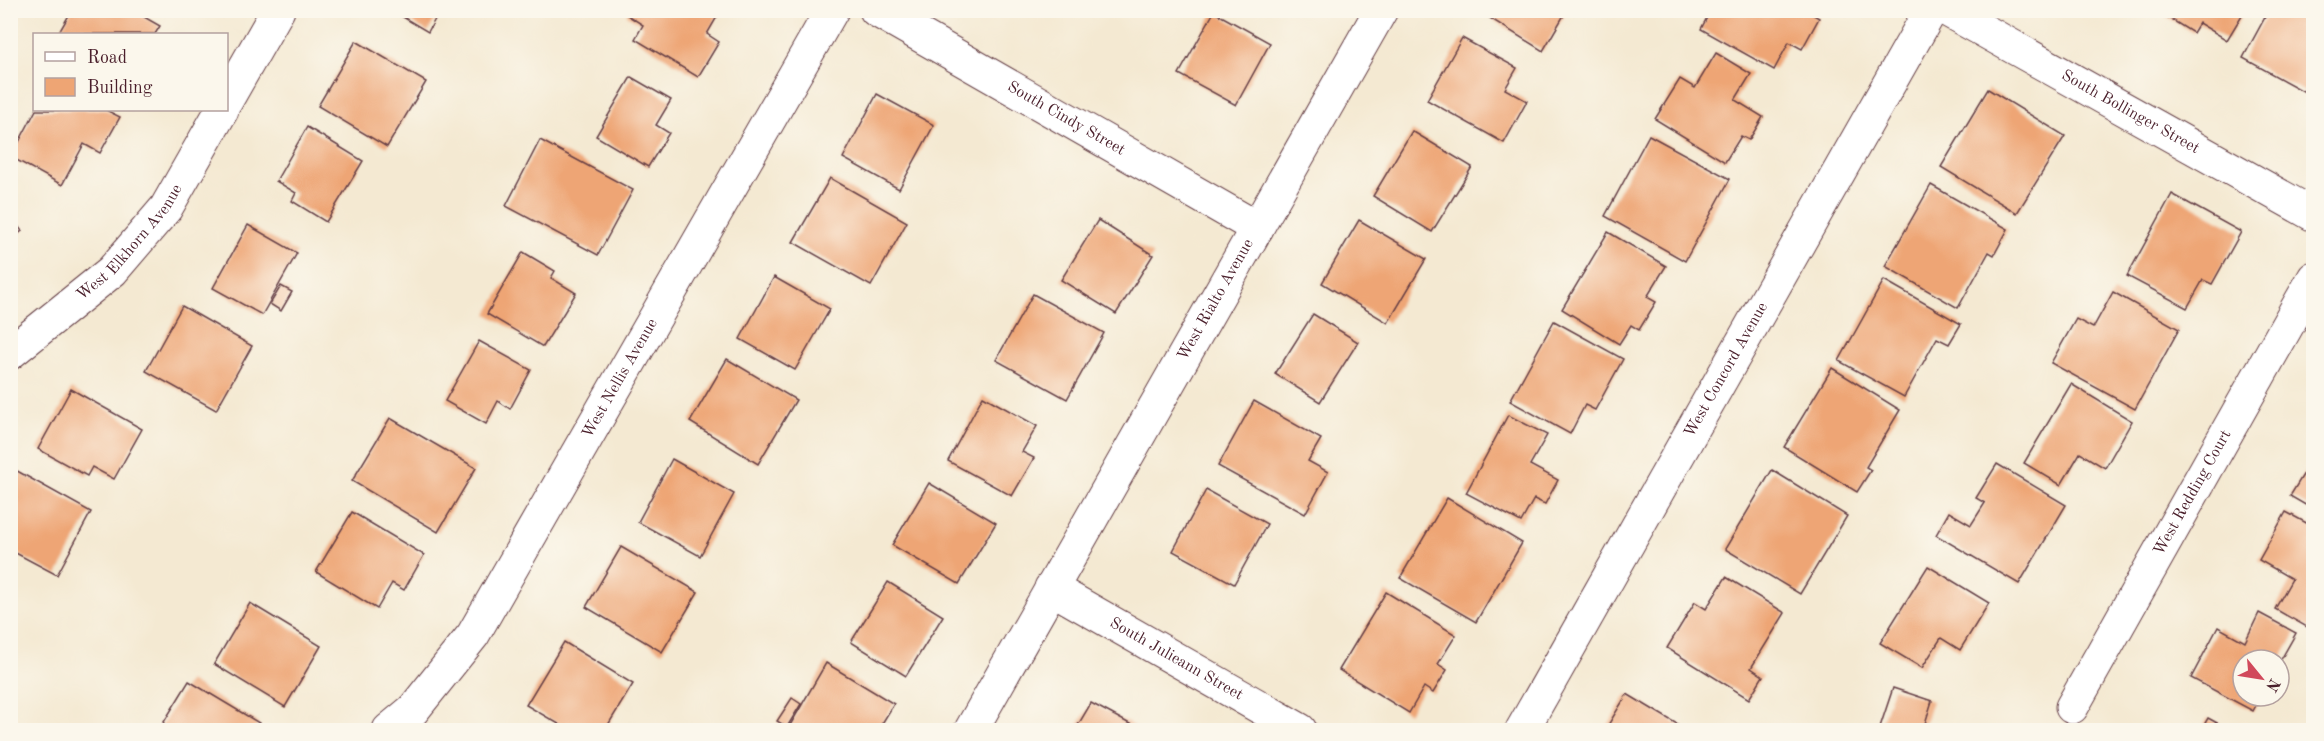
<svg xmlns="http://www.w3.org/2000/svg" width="2324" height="741" viewBox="0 0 2324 741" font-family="'Old Standard TT',serif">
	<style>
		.building { fill: #eea574 }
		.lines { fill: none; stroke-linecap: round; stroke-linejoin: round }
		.minor-casing { stroke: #643d44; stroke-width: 35 }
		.minor { stroke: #fff; stroke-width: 33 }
		.labels { text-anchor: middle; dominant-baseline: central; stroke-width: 5; stroke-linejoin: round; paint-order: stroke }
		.street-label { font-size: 16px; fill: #4a1f2b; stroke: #fbf7ec }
	</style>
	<rect width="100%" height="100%" fill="#fbf7ec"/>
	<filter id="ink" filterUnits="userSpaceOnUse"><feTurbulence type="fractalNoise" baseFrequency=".0167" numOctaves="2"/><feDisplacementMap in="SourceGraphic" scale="12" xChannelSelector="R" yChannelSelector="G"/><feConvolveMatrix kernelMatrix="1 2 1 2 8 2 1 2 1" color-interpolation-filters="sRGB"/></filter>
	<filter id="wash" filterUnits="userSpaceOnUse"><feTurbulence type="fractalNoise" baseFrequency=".008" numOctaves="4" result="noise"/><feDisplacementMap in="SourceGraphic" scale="24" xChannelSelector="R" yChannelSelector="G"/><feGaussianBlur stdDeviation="1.35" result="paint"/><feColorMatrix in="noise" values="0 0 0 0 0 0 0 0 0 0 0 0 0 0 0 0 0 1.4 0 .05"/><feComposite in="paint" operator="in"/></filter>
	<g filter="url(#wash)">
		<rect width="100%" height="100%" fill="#f4e9d2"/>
		<g id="blocks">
			<g class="building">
				<polygon points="72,10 132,10 160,26 155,34 58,34"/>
				<polygon points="391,10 440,10 428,32"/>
				<polygon points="629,10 721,10 707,34 719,42 698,77 635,39 643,25 627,15"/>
				<polygon points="1477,10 1567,10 1543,51"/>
				<polygon points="1711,10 1805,10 1819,18 1802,49 1789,42 1774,70 1701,29"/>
				<polygon points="2156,10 2245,10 2227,40 2199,23 2193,33"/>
				<polygon points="2269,10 2314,10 2314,97 2243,58"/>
				<polygon points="1214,12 1270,43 1236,105 1179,74"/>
				<polygon points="1462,38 1517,68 1505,89 1527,101 1504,143 1427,100"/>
				<polygon points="356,41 426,82 387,147 318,106"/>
				<polygon points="1716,53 1751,74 1735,100 1763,117 1749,140 1741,136 1725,162 1655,119 1680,79 1695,88"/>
				<polygon points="631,77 671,100 656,125 669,133 648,167 596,136"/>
				<polygon points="1988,89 2065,136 2017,213 1941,167"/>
				<polygon points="877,94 934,125 899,189 843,158"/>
				<polygon points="36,110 106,110 120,117 100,153 84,144 62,185 11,157"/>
				<polygon points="307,127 363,161 326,222 292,201 296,193 276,181"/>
				<polygon points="1412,131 1472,167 1432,232 1373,196"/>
				<polygon points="1649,135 1730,179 1685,261 1605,216"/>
				<polygon points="540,140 633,190 598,255 506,206"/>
				<polygon points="830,178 907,222 871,286 793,242"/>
				<polygon points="1931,185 2008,229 1994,255 1989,252 1958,308 1885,266"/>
				<polygon points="2172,194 2241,232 2212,284 2203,280 2187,308 2127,276"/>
				<polygon points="10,216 22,231 10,240"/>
				<polygon points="1098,220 1153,255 1116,314 1061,280"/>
				<polygon points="1359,220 1426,259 1388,323 1322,283"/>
				<polygon points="248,225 297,253 262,315 213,288"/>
				<polygon points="1608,232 1666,266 1647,297 1656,302 1639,330 1631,325 1619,344 1562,309"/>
				<polygon points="523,252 555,271 551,278 576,293 543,347 487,314"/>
				<polygon points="774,277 830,309 795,370 740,339"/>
				<polygon points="1884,280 1961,324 1949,344 1937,338 1904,397 1839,361"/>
				<polygon points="281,286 292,292 281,311 270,304"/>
				<polygon points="2113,292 2179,329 2135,409 2051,363 2076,319 2093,328"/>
				<polygon points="1033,294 1104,333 1067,399 996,360"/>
				<polygon points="182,306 252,346 216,410 146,371"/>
				<polygon points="1313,314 1358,342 1320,402 1275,374"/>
				<polygon points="1554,321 1623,359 1595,410 1585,405 1570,434 1510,401"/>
				<polygon points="479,341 531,370 510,409 498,401 486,424 445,401"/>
				<polygon points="727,359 796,400 758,464 690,422"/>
				<polygon points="1832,368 1900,410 1866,467 1871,470 1857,492 1784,447"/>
				<polygon points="2071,384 2132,421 2105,468 2080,453 2061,485 2024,463"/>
				<polygon points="71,389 142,429 114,479 92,467 87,476 38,449"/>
				<polygon points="983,396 1037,426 1022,452 1034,458 1012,496 948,461"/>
				<polygon points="1254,401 1321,439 1308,461 1328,472 1305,514 1218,466"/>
				<polygon points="1508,415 1547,435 1530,465 1558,480 1545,504 1534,499 1521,522 1466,493"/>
				<polygon points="390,418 476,468 438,532 352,481"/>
				<polygon points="2314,457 2314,510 2290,496"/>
				<polygon points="672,459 734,494 700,556 638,522"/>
				<polygon points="1997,464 2066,505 2019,584 1936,535 1949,512 1971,525 1985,503 1976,498"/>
				<polygon points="10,467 91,512 57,575 10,550"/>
				<polygon points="1772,470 1847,516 1800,594 1725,549"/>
				<polygon points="929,483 996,523 959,584 892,545"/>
				<polygon points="1206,490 1267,524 1234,584 1173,551"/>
				<polygon points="1447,498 1522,543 1476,622 1400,578"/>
				<polygon points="352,512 424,555 404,590 392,583 377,609 316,572"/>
				<polygon points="2286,512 2314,527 2314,631 2275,609 2292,579 2259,560"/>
				<polygon points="621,547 698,592 662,652 586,607"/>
				<polygon points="1928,566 1989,603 1960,650 1941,638 1922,668 1880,643"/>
				<polygon points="1726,577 1785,613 1751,668 1763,676 1749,699 1667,648 1695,602 1706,609"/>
				<polygon points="888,582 943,616 906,676 851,642"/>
				<polygon points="1386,592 1456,635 1438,664 1447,670 1433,693 1424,687 1409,713 1339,670"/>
				<polygon points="250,603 321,646 285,707 214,664"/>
				<polygon points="2259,613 2296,633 2279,663 2279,660 2243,660 2243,696 2261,696 2253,711 2191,678 2218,627 2245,642"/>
				<polygon points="564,642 633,684 605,730 569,730 526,705"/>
				<polygon points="826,663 894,704 878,730 795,730 789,727"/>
				<polygon points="189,681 259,723 254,730 159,730"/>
				<polygon points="1893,688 1932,701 1923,730 1879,730"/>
				<polygon points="1627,694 1687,730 1605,730"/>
				<polygon points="792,698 801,704 787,727 777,721"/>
				<polygon points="1091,703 1141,730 1075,730"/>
				<polygon points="2208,718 2230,730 2201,730"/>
			</g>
		</g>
	</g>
	<g filter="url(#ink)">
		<use href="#blocks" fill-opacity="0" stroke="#643d44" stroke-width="1.5"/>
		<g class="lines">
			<defs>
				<g id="minor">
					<path id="s1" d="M876 10 1257 228"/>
					<path id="s2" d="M1947 10 2314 215"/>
					<polyline points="226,101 278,10"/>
					<path id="s3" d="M10 353 112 271 166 208 222 110"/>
					<path id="s4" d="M1051 588 1300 730"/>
					<path id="s5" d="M2072 707 2314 278"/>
					<path id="s6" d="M389 730 413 710 473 635 832 10"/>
					<path id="s7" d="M971 730 1381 10"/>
					<path id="s8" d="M1522 730 1931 10"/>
				</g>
			</defs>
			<use href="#minor" class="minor-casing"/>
			<use href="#minor" class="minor"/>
		</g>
	</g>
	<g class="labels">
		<g class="street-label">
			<text stroke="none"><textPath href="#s2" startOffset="210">South Bollinger Street</textPath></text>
			<text stroke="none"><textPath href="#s1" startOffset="219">South Cindy Street</textPath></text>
			<text stroke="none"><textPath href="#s3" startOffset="164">West Elkhorn Avenue</textPath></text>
			<text stroke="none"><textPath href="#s7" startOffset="495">West Rialto Avenue</textPath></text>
			<text stroke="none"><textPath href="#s8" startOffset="414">West Concord Avenue</textPath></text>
			<text stroke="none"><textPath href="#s6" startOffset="423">West Nellis Avenue</textPath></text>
			<text stroke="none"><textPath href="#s5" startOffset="246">West Redding Court</textPath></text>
			<text stroke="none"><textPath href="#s4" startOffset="144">South Julieann Street</textPath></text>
		</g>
	</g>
	<rect width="2324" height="741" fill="none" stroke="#fbf7ec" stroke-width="36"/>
	<rect x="33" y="33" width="195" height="78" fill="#fbf7ec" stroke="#b4a19f" stroke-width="1.5"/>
	<rect x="45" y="52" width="30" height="9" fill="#ffffff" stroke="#b4a19f" stroke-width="1.5"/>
	<text x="87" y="63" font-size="18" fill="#4a1f2b">Road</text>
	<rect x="45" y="78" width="30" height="18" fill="#eea574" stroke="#b4a19f" stroke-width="1.5"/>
	<text x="87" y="93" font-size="18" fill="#4a1f2b">Building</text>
	<g transform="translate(2261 678) rotate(120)"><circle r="28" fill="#fbf7ec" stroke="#b4a19f" stroke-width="1.5"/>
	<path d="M0-4.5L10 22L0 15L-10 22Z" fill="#d1495b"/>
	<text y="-9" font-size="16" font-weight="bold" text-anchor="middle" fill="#4a1f2b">N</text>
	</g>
</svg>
